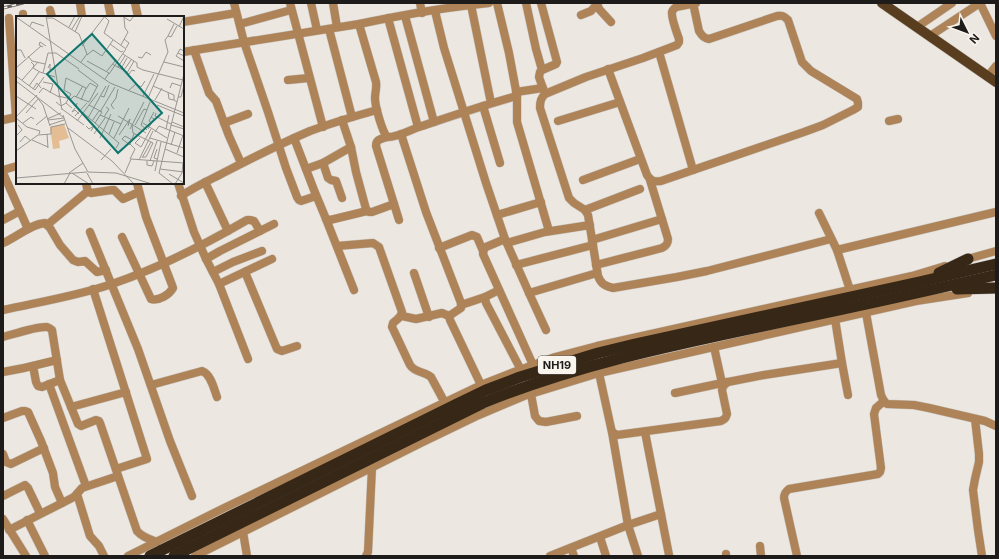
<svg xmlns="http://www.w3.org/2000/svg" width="999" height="559" viewBox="0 0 999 559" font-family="Inter,sans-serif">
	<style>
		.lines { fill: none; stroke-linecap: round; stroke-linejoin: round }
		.minor-casing { stroke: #c7c2bd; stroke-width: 9 }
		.major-casing { stroke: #c7c2bd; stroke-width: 11 }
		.highway-casing { stroke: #c7c2bd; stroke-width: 12 }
		.minor { stroke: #ad8357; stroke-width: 8 }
		.major { stroke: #583d1e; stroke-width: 10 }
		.highway { stroke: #362717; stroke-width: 11 }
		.rail-casing { stroke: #65625e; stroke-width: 3 }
		.rail { stroke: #faf4ee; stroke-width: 1.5; stroke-dasharray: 4.5; stroke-linecap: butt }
		.labels { text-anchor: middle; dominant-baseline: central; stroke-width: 3; stroke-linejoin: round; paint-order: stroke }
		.shield { fill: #faf4ee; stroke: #605d5a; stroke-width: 1 }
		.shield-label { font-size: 11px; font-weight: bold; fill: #1e1c1a }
		.inset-road { fill: none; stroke: #9a9691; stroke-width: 1 }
		.view { fill: #0f766e; fill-opacity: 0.15; stroke: #0f766e; stroke-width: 2 }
		.inset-edge { fill: none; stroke: #1e1c1a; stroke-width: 2 }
	</style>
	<rect width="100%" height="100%" fill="#ece7e1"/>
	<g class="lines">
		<defs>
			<g id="minor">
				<polyline points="80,3 82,17"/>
				<polyline points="108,3 111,17"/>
				<polyline points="135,3 138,17"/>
				<polyline points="234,3 244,42 268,112 286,168 297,197 299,200 301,201 316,196"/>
				<polyline points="290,3 323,127"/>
				<polyline points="311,3 317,30"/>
				<polyline points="333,3 337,27"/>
				<polyline points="420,3 422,13"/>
				<polyline points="497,3 509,53 517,96 517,122 549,231"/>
				<polyline points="526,3 536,49 542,70"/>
				<polyline points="541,3 557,62 556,64 542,70 540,72 539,77 545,94"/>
				<polyline points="597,3 599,9 611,22"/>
				<path d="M696 3 676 7C674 9 673 9 672 12 671 18 677 33 679 39V42L677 45 643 58 586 77 545 94C541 98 540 101 540 108L569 198 574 203 585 210 588 215 598 276C601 284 605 286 613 288L677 277 707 271 831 239"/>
				<polyline points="980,3 996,36"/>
				<polyline points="471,5 491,103"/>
				<polyline points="50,10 52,17"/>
				<polyline points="435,11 444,48 486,183 505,239 529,293 546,330"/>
				<polyline points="23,14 23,17"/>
				<polyline points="581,15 591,11 597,4"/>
				<polyline points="405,16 434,122"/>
				<polyline points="9,18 16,117"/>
				<polyline points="388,18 418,127"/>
				<polyline points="183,22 236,13"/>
				<polyline points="240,24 291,10"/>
				<path d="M359 24 376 82C377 88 375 92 375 98 375 106 382 131 387 137 396 138 410 130 419 127 452 116 484 105 517 96"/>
				<polyline points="917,27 952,3"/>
				<polyline points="329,29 352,117"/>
				<polyline points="930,36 980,3"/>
				<polyline points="194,50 209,93 216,101 229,136 241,163"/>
				<path d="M183 52 359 24C402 15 446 7 489 3"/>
				<polyline points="659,52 693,170"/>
				<path d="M608 69 647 175C651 181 654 182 661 181L804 132 823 125 853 110 858 107V103L857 99 811 71 802 62 788 20C784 16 782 15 777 16L709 39C704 38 702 36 699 31L693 3"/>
				<polyline points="988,76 996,66"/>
				<polyline points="288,80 309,78"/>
				<polyline points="516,92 543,88"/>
				<polyline points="483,106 500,163"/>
				<polyline points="3,120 17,117"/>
				<polyline points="342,120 351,147 356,172 366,209 369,212 372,212 394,204"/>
				<polyline points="558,121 620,102"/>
				<polyline points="889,121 898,119"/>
				<polyline points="224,123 248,114"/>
				<polyline points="401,134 426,212 461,303 461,308 449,316 450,320 481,385"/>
				<path d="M387 137C381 139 376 139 376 146L399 220"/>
				<polyline points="294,138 314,190 326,219 330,220 367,211"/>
				<polyline points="323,163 328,178 331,180 336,181 342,198"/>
				<polyline points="306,169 323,163 351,147"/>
				<polyline points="3,170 17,166"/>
				<polyline points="3,173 28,229"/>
				<polyline points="583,180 640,159"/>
				<polyline points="205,182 228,231"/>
				<path d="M86 183C87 187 87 192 91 193L112 190H114L123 199 139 192"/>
				<polyline points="178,183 194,232 206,259 219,284 248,359"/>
				<path d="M181 196C196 186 212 179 227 171 254 157 282 143 310 131 332 123 355 116 377 110"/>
				<polyline points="585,210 640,189"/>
				<polyline points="819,213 837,250 850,290"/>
				<polyline points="497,215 541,202"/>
				<polyline points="326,219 354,290"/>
				<polyline points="3,220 20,211"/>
				<polyline points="47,225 88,191"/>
				<polyline points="90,232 138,349 170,441 192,496"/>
				<path d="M122 237 151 299C159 301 169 295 173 288L172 285 146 217 137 183"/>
				<polyline points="505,239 486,247 484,249 483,254 533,365"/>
				<polyline points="592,240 662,219"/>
				<path d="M3 243C17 237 31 224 45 223L50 228 60 245 73 260 78 262 85 261 97 272 106 270"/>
				<polyline points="507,243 545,232 590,225"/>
				<path d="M337 246 373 243 379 247 402 312C401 318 397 319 393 323L392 327 394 331 410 365C415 373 424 371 431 377L445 403"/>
				<polyline points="439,248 472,235 477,237 483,251"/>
				<polyline points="837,250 996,212"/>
				<polyline points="206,259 220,251 274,224"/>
				<polyline points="964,260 996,251"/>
				<polyline points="516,265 593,245"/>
				<path d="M596 265 662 248C666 246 668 244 668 239L650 180"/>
				<polyline points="213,272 233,262 262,251"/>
				<polyline points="245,272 277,349 282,351 297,346"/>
				<polyline points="414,273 429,317"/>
				<polyline points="219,284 272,259"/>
				<polyline points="93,289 147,459 116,469"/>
				<polyline points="499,290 485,297 486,303 521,370"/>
				<polyline points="529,293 597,273"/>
				<polyline points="461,305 485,297"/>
				<path d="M3 310C39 302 77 296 112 284 159 268 204 245 247 220H250L254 221 260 231"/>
				<polyline points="866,313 881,395 884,401 887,404 914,405 929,408 985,421 996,426"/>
				<polyline points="402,316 416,319 442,313 449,316"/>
				<polyline points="835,319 842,363 848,395"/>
				<path d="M3 337C14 334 37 326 47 327 50 328 50 328 52 330L60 380 78 424 81 426 96 420 99 421 100 423 137 531C142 537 149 539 157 542"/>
				<polyline points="714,347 722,383"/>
				<polyline points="33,366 36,382 38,386 42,387 60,380"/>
				<polyline points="3,372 24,368 57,360"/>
				<path d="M599 373 611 428 612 432 617 435 721 421C725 419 726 418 727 414L722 390C723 386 724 384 728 382L764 375 842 363"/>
				<polyline points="49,384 86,486"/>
				<path d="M151 385 202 371C211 374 214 389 217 397"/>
				<polyline points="675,393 727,382"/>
				<polyline points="531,394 535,416 539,421 546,422 577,416"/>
				<polyline points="71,407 126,392"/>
				<polyline points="3,418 22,411 25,411 28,412 41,441 53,473 55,487 62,503"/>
				<polyline points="975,419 979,454 979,462 975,479 973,490 978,530 982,556"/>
				<polyline points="612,432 628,525 638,556"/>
				<polyline points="645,432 669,555"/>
				<polyline points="3,454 6,462 11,464 44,448"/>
				<polyline points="77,494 89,533 90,536 99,546 104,556"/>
				<polyline points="3,496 25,485 28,488 40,513"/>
				<polyline points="3,519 26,556"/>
				<polyline points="27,520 45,556"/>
				<polyline points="9,530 72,498 75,496 82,488 118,476"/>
				<polyline points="243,532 247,556"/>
				<polyline points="600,537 606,556"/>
				<polyline points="760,546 761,556"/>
				<polyline points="571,548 574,556"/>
				<polyline points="726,554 726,556"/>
				<polyline points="128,556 224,508 481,385 514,372 555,357 597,346 912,276 945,266"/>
				<polyline points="195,556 421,443 479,415 524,396 599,373 916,301 968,293"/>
				<polyline points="366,556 368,552 372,467"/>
				<polyline points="550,556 628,525 661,514"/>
				<path d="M797 556 784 498C784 494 785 492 789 489L878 474 880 472 881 468 874 414 876 408 884 401"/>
			</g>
			<polyline id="major" points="882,3 996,82"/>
			<g id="highway">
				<polyline points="939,273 968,259"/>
				<polyline points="957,289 996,288"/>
				<polyline points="150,556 455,405 486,390 520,377 598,353 635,344 919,282 996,264"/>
				<path d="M174 556 483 403C573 366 668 346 763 326 841 310 918 293 996 275"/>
			</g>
		</defs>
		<use href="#minor" class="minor-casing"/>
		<use href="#major" class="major-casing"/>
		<use href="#highway" class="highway-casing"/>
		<use href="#minor" class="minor"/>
		<use href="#major" class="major"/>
		<use href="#highway" class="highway"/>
		<defs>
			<polyline id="rail" points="3,8 23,3"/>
		</defs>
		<use href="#rail" class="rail-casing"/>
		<use href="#rail" class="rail"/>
	</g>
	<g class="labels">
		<rect class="shield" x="538" y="356" width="38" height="18" rx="3"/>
		<g class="shield-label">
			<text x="557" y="365">NH19</text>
		</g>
	</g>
	<g transform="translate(16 16)">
		<rect width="168" height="168" fill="#ece7e1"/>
		<path d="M48 108 53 122 43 125 44 132 37 133 34 111Z" fill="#e4bd94"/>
		<path class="inset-road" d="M30 0 46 94M106 0 114 5 118 0M0 1 94 67 168 97M89 1 93 5 88 17 110 33 93 58M31 2H37L63 18 71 38 65 46M151 3 168 13M14 10 16 6 28 10M53 11 59 0M163 11 168 0M56 13 64 0M59 16 66 0M152 20 158 8M108 23 113 27 110 32M94 28 105 36 107 35M105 29 112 16 109 12 108 2M66 30 89 0M27 31 23 29 24 26 30 30M0 34H5L9 42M168 35 164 33 162 37 168 40M162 37 160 40 168 45M107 38 121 47V51L127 54 167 64M71 39 77 34 86 40 97 24M12 40 16 45 29 48M122 41 126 42 130 36 135 39M71 45 93 57 89 63M118 45 111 57 113 58 116 54 119 55M15 46 18 49 17 52 24 56 39 61M148 46 168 51M96 48 111 56M102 51 109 40M0 52 25 30M32 52 34 48V54L38 53M105 53 111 42M108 54 115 44M91 55 99 45M27 57 32 37H40L63 53M0 60 19 74 28 61M6 64 22 46M0 65 47 101M27 66 37 68 34 77M13 70 23 56M137 70 158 79V84L161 86M154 72 156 67 165 70M17 73 21 67 25 72M70 73 74 67 81 71M113 74 120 68 125 71 129 65M152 76 153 83 158 84M23 77 27 72 43 81M0 80 20 93M20 80 27 89 34 110M42 80 55 83 58 80 73 86 82 69 62 54M85 80 88 81 93 69M127 80 138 58M60 81 67 70M162 81H165L168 69M132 82 152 36 149 24 152 20 155 21 161 10M139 84 146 72M40 86 45 90 50 87M61 87 60 91 103 127 100 132M73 89 86 96 79 107M141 89 168 100M56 92 50 87 55 78 48 74 50 62 70 72 65 84M59 92 56 96 59 94 63 98M46 93 68 109M98 93 95 89 100 82 102 73M84 96 99 71M10 97 22 83M140 97 139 100 155 108M47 99 59 133 72 156M84 99 105 108M59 100 71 87M102 100 130 117M0 101 21 79M88 101 93 93 90 91M0 102 11 111 24 115 23 118M72 102 90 70M31 103 45 97M32 104 48 102M61 105 82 77M76 105 83 95M156 106 168 111M7 107 15 101 18 103M127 107 151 122M136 107 133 105 138 96M20 109 31 100M33 109 48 104M116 109 117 117 137 127 130 141H127M119 109 128 93 131 94M155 109 168 113M70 110 73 113 78 110 75 115M52 112 96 145 118 168M114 113 128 86M132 113 138 103 135 101M150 113 153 99M131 114 125 109 134 86M139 116 143 110 168 120M31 118 32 132M78 118 89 102M93 118 98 106M1 119 6 114 2 109M103 119 114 103 112 110M84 122 95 98M98 122 113 92M124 122 119 127 125 131 135 113M134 122 168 132M16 124 32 131M4 126 9 120 15 125M114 129 106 123 109 120 116 124M155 129 159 116M149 133 168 141M0 135 22 119 35 118V111L49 108M161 137 167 119M126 142 135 126M114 143 119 133 114 128 118 118M141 143 138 142 141 133M85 144 95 133M123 144 137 115M131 145V149L136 150 138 145M134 145 141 125M144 153 168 156M139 155 145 126M72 156 100 157 136 168M53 157 67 147M56 157 73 168M71 157 77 168M109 157 115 143 168 147M153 158 168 167M0 162 71 156M48 168 54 157M157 168 143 157 168 58M159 168 166 157 167 147"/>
		<path class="view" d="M76 18 146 97 102 137 31 58Z"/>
		<rect width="168" height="168" class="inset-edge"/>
	</g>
	<rect width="999" height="559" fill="none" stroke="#1e1c1a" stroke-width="8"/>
	<g transform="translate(967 32) rotate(132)" stroke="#faf4ee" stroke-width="3" paint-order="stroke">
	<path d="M0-3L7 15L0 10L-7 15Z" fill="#1e1c1a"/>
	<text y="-6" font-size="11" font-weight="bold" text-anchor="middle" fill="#1e1c1a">N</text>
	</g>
</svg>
